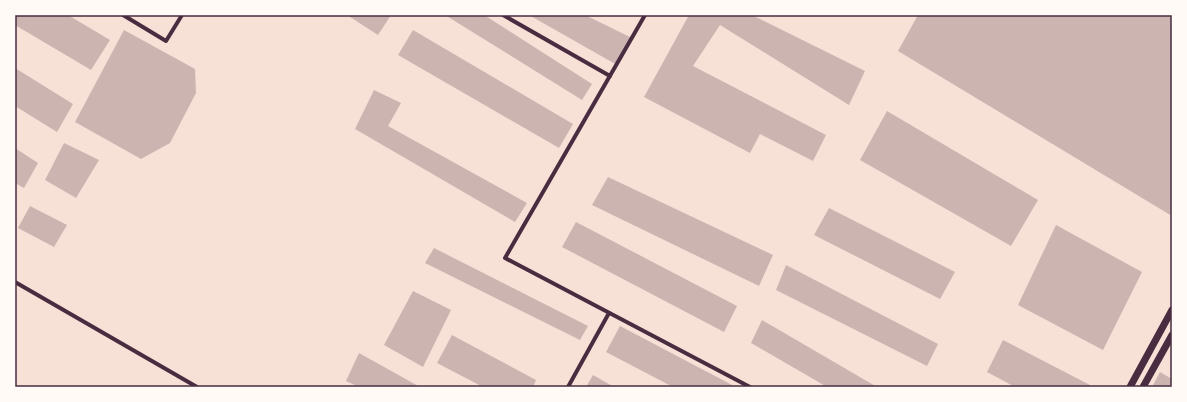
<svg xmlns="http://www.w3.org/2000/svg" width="1187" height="402" viewBox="0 0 1187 402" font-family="Ubuntu,sans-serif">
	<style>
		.building { fill: #ccb4b1 }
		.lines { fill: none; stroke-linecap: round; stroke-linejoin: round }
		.minor { stroke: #4a2c40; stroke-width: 4 }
		.tertiary { stroke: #4a2c40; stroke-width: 7 }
		.neatline { fill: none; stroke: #4a2c40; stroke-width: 1.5 }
	</style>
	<rect width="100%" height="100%" fill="#f7e1d7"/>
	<g class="building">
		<polygon points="15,15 68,15 110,40 91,70 15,25"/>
		<polygon points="347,15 391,15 378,35"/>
		<polygon points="445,15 484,15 592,84 582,100"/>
		<polygon points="529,15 585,15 632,38 617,65"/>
		<polygon points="689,15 752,15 865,71 849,105 720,25 693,66 826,135 813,161 760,134 750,153 644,97"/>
		<polygon points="918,15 1172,15 1172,216 898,51"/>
		<polygon points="124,30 195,69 196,93 170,143 141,159 75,122"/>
		<polygon points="413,30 573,124 559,148 398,55"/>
		<polygon points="15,68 73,104 57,132 15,106"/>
		<polygon points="374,90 401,103 388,126 527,203 515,222 355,129"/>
		<polygon points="887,111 1038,200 1011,246 860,160"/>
		<polygon points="64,143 99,160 76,198 45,180"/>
		<polygon points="15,148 38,163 24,188 15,183"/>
		<polygon points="608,177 773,255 759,286 592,205"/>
		<polygon points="30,206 67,225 54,247 18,228"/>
		<polygon points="829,208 955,272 940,299 814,235"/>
		<polygon points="576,222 737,306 724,332 562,247"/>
		<polygon points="1056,225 1142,272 1103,350 1018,305"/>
		<polygon points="434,248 588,326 580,340 425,263"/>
		<polygon points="786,265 938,344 927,366 776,290"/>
		<polygon points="413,291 451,310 423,367 384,345"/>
		<polygon points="762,320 877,387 827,387 751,343"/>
		<polygon points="620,326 736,387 673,387 606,352"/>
		<polygon points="452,335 536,380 533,387 483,387 437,363"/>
		<polygon points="1003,340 1090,385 1089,387 1015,387 987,372"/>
		<polygon points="359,353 420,387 359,387 346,381"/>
		<polygon points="1160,372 1172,379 1172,387 1152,387"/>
		<polygon points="593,375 614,387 586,387"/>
	</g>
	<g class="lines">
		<g class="minor">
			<polyline points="123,15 166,41 182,15"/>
			<polyline points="503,15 610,76"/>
			<polyline points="645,15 505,258 750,387"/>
			<polyline points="15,282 197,387"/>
			<polyline points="568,387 609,313"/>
		</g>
		<g class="tertiary">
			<polyline points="1130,387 1172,310"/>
			<polyline points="1143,387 1172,335"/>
		</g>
	</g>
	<rect width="1187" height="402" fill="none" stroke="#fffaf5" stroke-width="32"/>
	<rect x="16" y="16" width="1155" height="370" class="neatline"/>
</svg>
